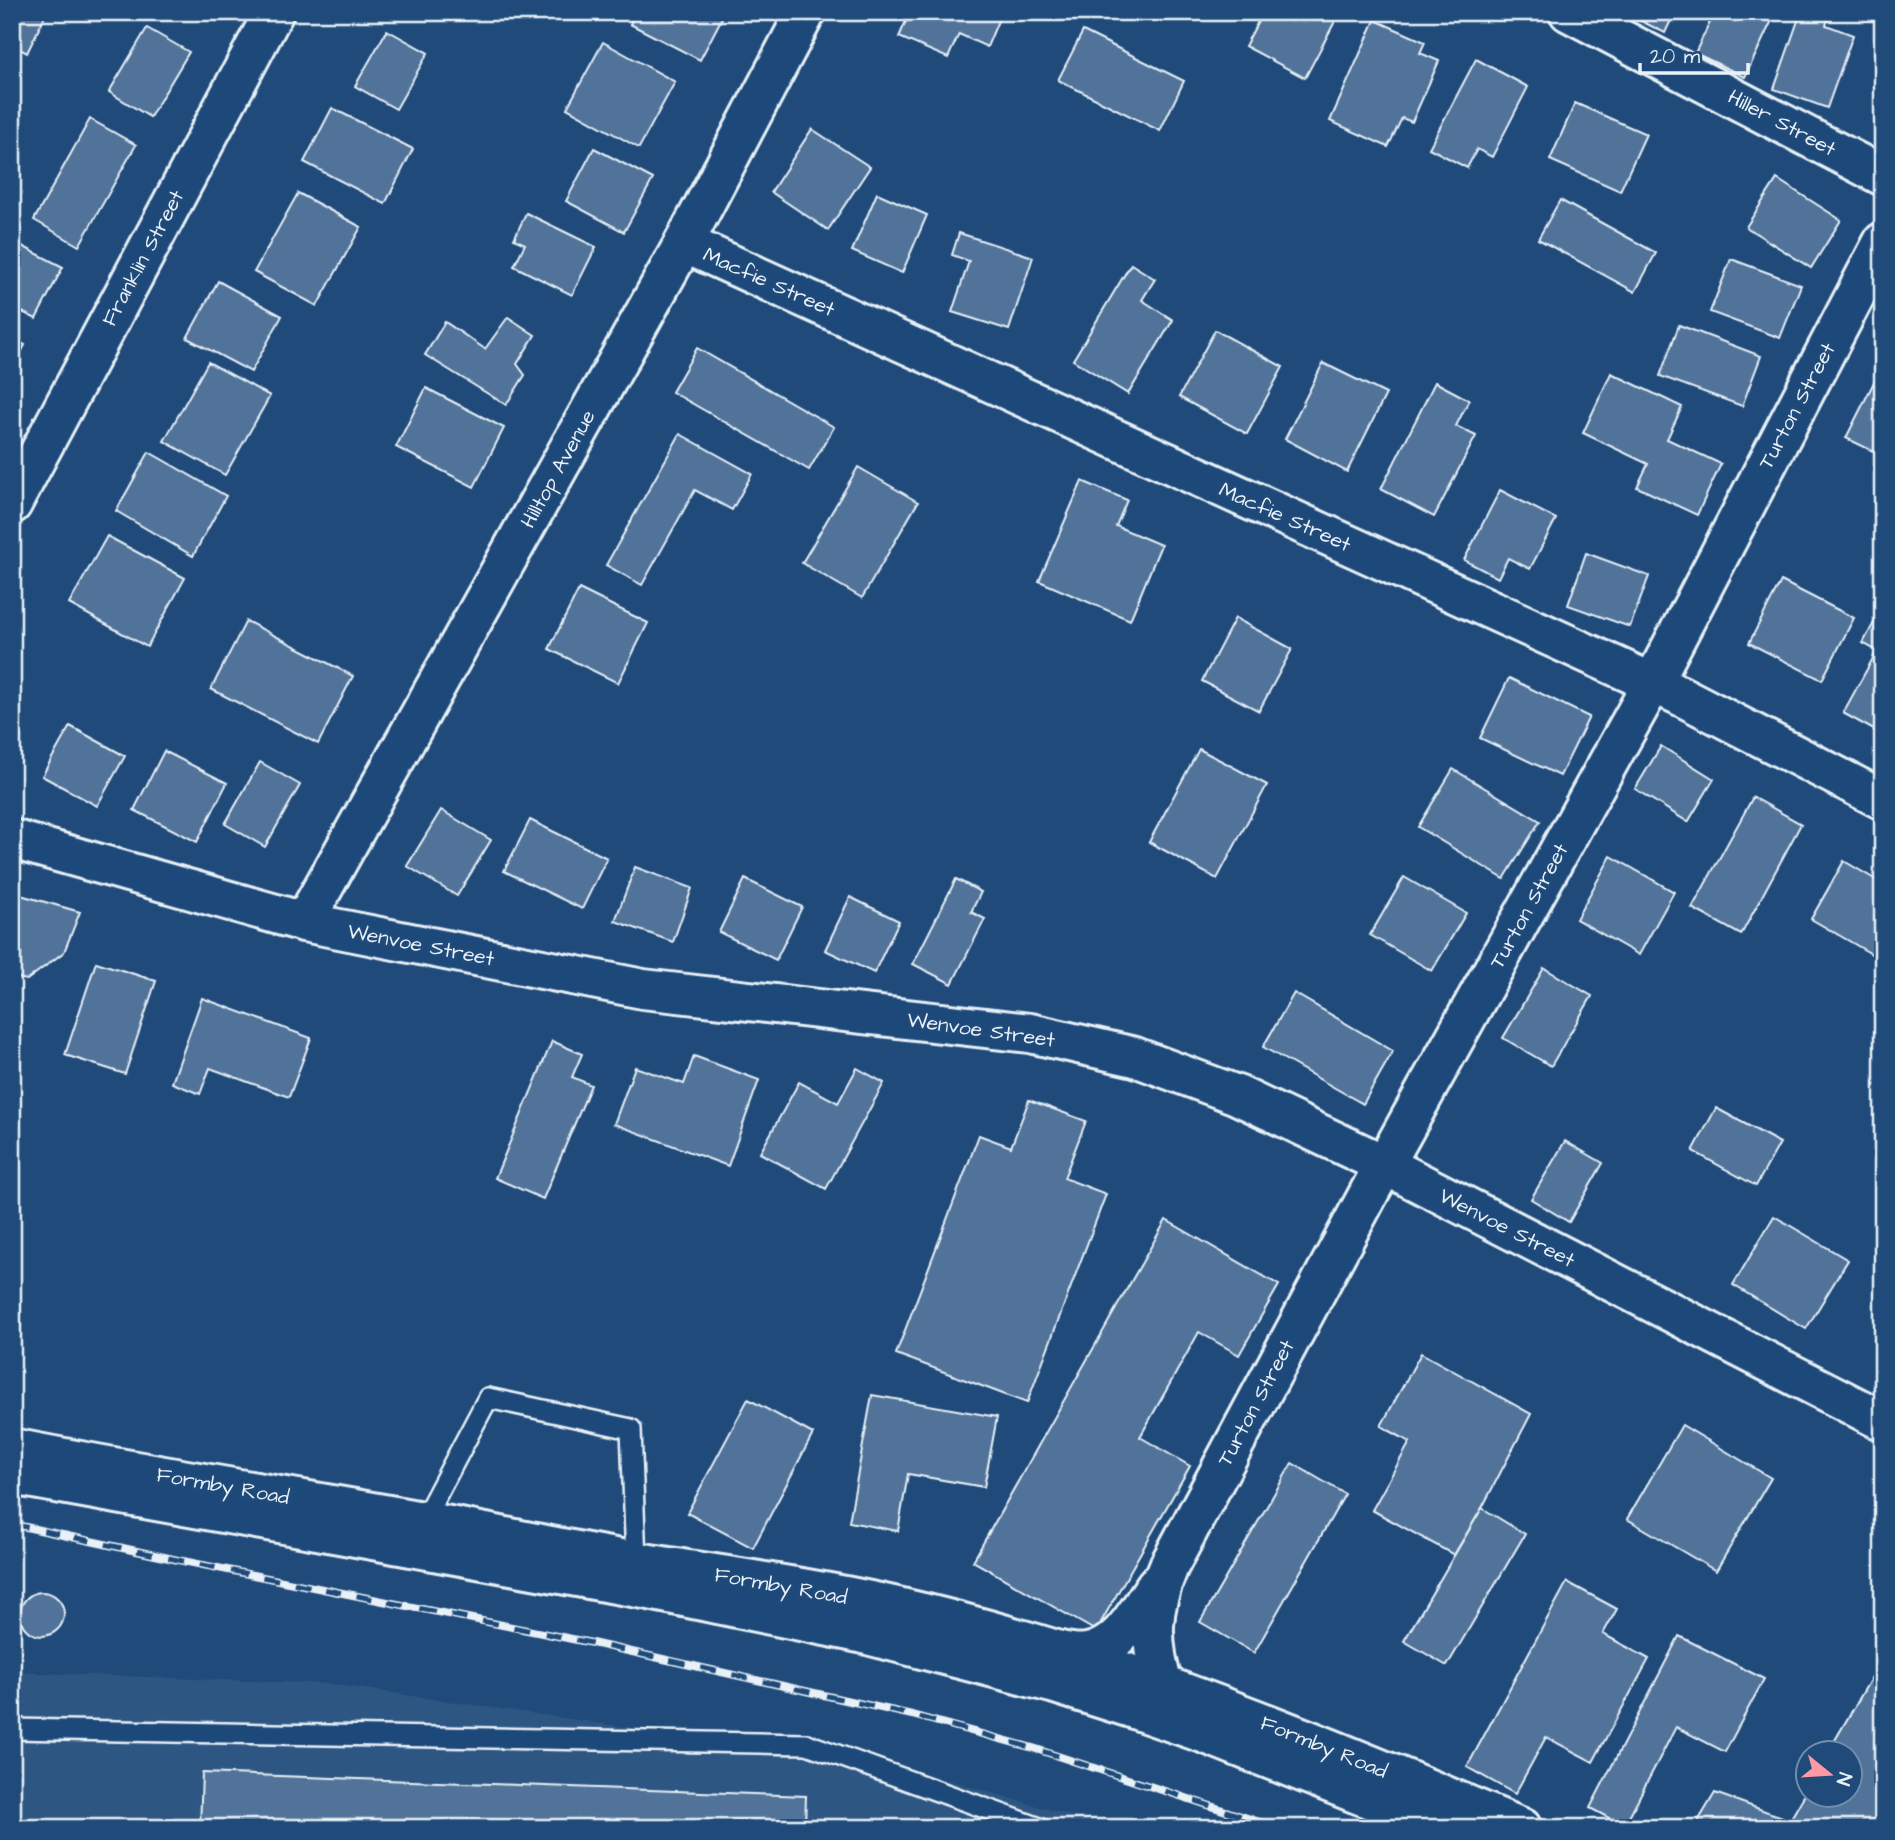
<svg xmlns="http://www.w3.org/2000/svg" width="1895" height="1840" viewBox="0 0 1895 1840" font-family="'Architects Daughter',sans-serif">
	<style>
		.built { fill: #2e5683 }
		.building { fill: #517399; stroke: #e8f1f8; stroke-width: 2 }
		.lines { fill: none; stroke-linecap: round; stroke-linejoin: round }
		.service-casing { stroke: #e8f1f8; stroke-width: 24 }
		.minor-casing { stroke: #e8f1f8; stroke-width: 44 }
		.secondary-casing { stroke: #e8f1f8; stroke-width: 44 }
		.service { stroke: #1f4a7a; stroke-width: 19 }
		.minor { stroke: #1f4a7a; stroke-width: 38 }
		.secondary { stroke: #1f4a7a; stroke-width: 38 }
		.rail-casing { stroke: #e8f1f8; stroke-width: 8 }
		.rail { stroke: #1f4a7a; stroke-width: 5; stroke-dasharray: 16; stroke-linecap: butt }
		.labels { text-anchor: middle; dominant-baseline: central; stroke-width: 6; stroke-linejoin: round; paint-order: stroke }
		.street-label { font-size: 21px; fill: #e8f1f8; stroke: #1f4a7a }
	</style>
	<rect width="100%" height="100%" fill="#1f4a7a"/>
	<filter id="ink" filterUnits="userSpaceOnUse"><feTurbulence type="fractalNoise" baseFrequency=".0143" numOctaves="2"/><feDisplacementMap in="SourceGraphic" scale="14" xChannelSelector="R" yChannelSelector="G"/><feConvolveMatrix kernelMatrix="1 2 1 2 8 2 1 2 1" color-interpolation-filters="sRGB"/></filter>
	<g filter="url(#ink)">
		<polygon class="built" points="12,1672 331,1684 909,1769 1114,1828 12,1828"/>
		<g class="building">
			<polygon points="12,12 47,12 27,53 12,45"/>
			<polygon points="442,12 461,12 457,20"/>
			<polygon points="636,12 725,12 700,60 630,24"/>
			<polygon points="910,12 992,12 1000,16 987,47 959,34 948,58 899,37"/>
			<polygon points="1263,12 1340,12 1305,78 1245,46"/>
			<polygon points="1623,12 1675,12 1665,33"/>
			<polygon points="1715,12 1776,12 1745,77 1695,53"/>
			<polygon points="1801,12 1830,12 1826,25 1853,35 1827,108 1774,89"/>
			<polygon points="1375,20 1425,42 1420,53 1439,61 1412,122 1402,118 1388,147 1330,121"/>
			<polygon points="147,28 189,52 150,117 109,92"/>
			<polygon points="387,30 428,53 396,109 355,86"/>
			<polygon points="1083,31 1184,81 1160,131 1058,80"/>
			<polygon points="603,42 675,82 639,148 567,108"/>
			<polygon points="1476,59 1528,87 1492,157 1477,149 1467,168 1429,148"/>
			<polygon points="1575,103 1646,134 1620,191 1550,160"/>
			<polygon points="332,108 413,149 385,204 304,162"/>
			<polygon points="90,119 136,145 79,246 34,220"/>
			<polygon points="812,129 870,167 828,230 771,192"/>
			<polygon points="594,148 653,179 624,232 566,201"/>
			<polygon points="1777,179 1841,220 1811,268 1746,227"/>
			<polygon points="298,193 361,227 317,306 254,272"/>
			<polygon points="877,193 927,215 902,273 852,251"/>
			<polygon points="1560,200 1656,253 1635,292 1538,239"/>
			<polygon points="526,213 596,247 572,295 514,266 525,244 514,239"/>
			<polygon points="959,233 1033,257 1009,330 952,312 969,261 952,255"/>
			<polygon points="14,242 63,267 36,319 12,307"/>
			<polygon points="1731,259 1801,285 1780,338 1710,312"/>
			<polygon points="1131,264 1155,279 1142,300 1173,320 1128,394 1073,360"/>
			<polygon points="218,281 282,316 251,372 187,338"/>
			<polygon points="508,317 535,335 517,364 525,375 506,405 425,355 445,322 485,349"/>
			<polygon points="1679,325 1761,356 1742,406 1660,376"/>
			<polygon points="1215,330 1283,367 1247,434 1179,397"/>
			<polygon points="12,339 25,345 12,370"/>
			<polygon points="697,348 834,427 809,470 672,392"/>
			<polygon points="208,362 270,396 225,475 164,441"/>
			<polygon points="1323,363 1386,394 1347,472 1285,439"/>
			<polygon points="1611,373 1682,407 1667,439 1721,464 1697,515 1637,487 1648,464 1583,433"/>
			<polygon points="1876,378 1883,381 1883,456 1846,438"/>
			<polygon points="1435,382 1469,400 1456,426 1476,436 1434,517 1381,489"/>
			<polygon points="426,388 504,428 474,487 396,447"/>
			<polygon points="680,434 752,474 732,510 695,490 642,585 606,565"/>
			<polygon points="149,452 226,496 193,556 116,511"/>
			<polygon points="858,467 918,502 862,598 802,563"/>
			<polygon points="1082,481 1127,500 1116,526 1161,545 1130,620 1039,581"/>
			<polygon points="1500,490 1556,519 1530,569 1508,558 1498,578 1464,560"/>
			<polygon points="107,536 185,578 147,647 69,604"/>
			<polygon points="1586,553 1649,576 1630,627 1568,605"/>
			<polygon points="1781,581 1854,618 1822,680 1749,643"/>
			<polygon points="579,589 648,623 618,683 549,649"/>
			<polygon points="1877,617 1883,620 1883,735 1843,713 1877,651 1863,643"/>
			<polygon points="1235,618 1292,649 1259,711 1202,681"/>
			<polygon points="246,621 353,676 318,744 211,689"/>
			<polygon points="1509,678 1589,717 1560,776 1480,738"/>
			<polygon points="70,726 125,756 97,806 42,776"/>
			<polygon points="1661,746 1714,779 1688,822 1635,789"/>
			<polygon points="1199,749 1267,785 1217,879 1149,842"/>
			<polygon points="164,751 227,783 197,842 134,810"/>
			<polygon points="260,762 300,785 265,847 225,824"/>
			<polygon points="1453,769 1540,821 1504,879 1418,827"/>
			<polygon points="1753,797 1801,824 1741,935 1692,908"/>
			<polygon points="441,810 491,840 457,896 407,866"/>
			<polygon points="530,820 607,858 582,909 504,871"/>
			<polygon points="1611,856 1674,892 1639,955 1576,919"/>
			<polygon points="1844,861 1883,884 1883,943 1875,956 1811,919"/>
			<polygon points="635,867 692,888 673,942 615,921"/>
			<polygon points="1404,877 1466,913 1432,971 1370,935"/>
			<polygon points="745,879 802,907 776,960 719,932"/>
			<polygon points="956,879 981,892 971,912 985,919 952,984 913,964"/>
			<polygon points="17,894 80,912 64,952 27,980 12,977 12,905"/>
			<polygon points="850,897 899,921 874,973 825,950"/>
			<polygon points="96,962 156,981 125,1074 65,1055"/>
			<polygon points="1544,968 1592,996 1551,1066 1503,1038"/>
			<polygon points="1294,993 1393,1051 1363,1104 1263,1047"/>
			<polygon points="202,998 311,1038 289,1097 210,1068 200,1094 172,1083"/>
			<polygon points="552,1041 582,1054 572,1077 591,1085 543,1199 495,1178"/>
			<polygon points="694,1056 759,1080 728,1166 614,1124 635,1067 684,1084"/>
			<polygon points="857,1068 884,1083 826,1189 760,1153 799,1082 838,1103"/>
			<polygon points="1029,1100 1086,1121 1064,1178 1106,1194 1027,1403 896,1354 979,1135 1011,1147"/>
			<polygon points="1716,1108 1780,1143 1756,1186 1693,1151"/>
			<polygon points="1565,1141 1603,1163 1569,1222 1531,1199"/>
			<polygon points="1774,1216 1848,1260 1806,1329 1733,1285"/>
			<polygon points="1166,1220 1279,1285 1239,1355 1199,1332 1140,1437 1190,1466 1096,1631 973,1561"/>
			<polygon points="1421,1353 1531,1414 1482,1508 1454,1555 1372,1510 1410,1442 1381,1426"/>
			<polygon points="872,1395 997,1417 984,1487 908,1474 898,1531 849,1522"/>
			<polygon points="748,1399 813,1434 753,1548 687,1513"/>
			<polygon points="1682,1425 1771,1478 1716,1571 1627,1519"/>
			<polygon points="1292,1463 1345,1494 1254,1653 1200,1622"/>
			<polygon points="1482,1508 1525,1534 1447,1666 1404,1641"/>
			<polygon points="1567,1582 1617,1609 1603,1634 1649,1659 1593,1762 1546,1737 1515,1794 1467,1767"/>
			<circle cx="42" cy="1614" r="22"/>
			<polygon points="1679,1636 1764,1679 1725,1752 1676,1727 1624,1826 1590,1808"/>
			<polygon points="1883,1658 1883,1828 1694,1828 1715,1793 1790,1820 1808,1789 1808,1794 1850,1794 1850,1752 1828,1752"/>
			<polygon points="202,1773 806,1796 805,1828 200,1828"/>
		</g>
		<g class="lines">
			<defs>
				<g id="service">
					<polyline points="423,1521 488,1398 631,1429 636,1561"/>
					<polyline points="12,1729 807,1744 1040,1828"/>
				</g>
				<g id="minor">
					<polyline points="1569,12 1883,176"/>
					<polyline points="684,243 1679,695 1883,800"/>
					<polyline points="12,504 274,12"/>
					<polyline points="12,839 304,922 643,989 1030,1033 1135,1057 1237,1095 1385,1165 1883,1421"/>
					<polyline points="304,922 684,243 806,12"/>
					<path d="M1054 1650C1065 1652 1077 1655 1087 1653 1120 1648 1138 1610 1156 1585"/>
					<path d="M1163 1686C1150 1640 1150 1611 1169 1566L1370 1191 1652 684 1883 242"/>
				</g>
				<g id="secondary">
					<path d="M12 1448C148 1475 285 1496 422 1521 494 1534 566 1550 638 1562 723 1576 809 1587 893 1606 1111 1655 1317 1742 1522 1828"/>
					<polyline points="12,1475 644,1589 864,1634 1052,1683 1131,1708 1206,1734 1444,1828"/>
				</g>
			</defs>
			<use href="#service" class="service-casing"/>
			<use href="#minor" class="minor-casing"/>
			<use href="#secondary" class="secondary-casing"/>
			<use href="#service" class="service"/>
			<use href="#minor" class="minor"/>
			<use href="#secondary" class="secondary"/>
			<defs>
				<polyline id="rail" points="12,1524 178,1560 592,1643 912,1715 1033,1748 1278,1828"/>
			</defs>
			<use href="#rail" class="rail-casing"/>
			<use href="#rail" class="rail"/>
		</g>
	</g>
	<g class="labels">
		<g class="street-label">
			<text transform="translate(1782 123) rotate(28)">Hiller Street</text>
			<text transform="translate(143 258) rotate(-62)">Franklin Street</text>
			<text transform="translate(769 282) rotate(24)">Macfie Street</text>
			<text transform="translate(1797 406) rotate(-62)">Turton Street</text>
			<text transform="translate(558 469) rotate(-61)">Hilltop Avenue</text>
			<text transform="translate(1285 517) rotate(24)">Macfie Street</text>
			<text transform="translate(1529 906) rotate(-61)">Turton Street</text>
			<text transform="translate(421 945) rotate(11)">Wenvoe Street</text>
			<text transform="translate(981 1030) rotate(8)">Wenvoe Street</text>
			<text transform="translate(1507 1228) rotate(27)">Wenvoe Street</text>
			<text transform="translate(1256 1403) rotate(-62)">Turton Street</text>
			<text transform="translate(223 1486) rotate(10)">Formby Road</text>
			<text transform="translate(781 1586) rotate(10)">Formby Road</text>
			<text transform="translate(1324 1747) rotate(22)">Formby Road</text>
		</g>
	</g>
	<rect width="1895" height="1840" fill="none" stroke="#1f4a7a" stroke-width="42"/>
	<rect x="21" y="21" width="1853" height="1798" fill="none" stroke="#e8f1f8" stroke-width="2.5" filter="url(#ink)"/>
	<g transform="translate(1829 1774) rotate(108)"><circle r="33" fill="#1f4a7a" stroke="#6f8dac" stroke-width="2"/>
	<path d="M0-5L12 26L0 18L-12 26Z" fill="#ff9aa2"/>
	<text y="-10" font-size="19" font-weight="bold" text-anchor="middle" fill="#e8f1f8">N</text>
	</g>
	<path d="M1640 63v10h108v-10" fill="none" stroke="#e8f1f8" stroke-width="3.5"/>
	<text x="1650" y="63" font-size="21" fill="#e8f1f8" stroke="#1f4a7a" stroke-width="5" paint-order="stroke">20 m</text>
</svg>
